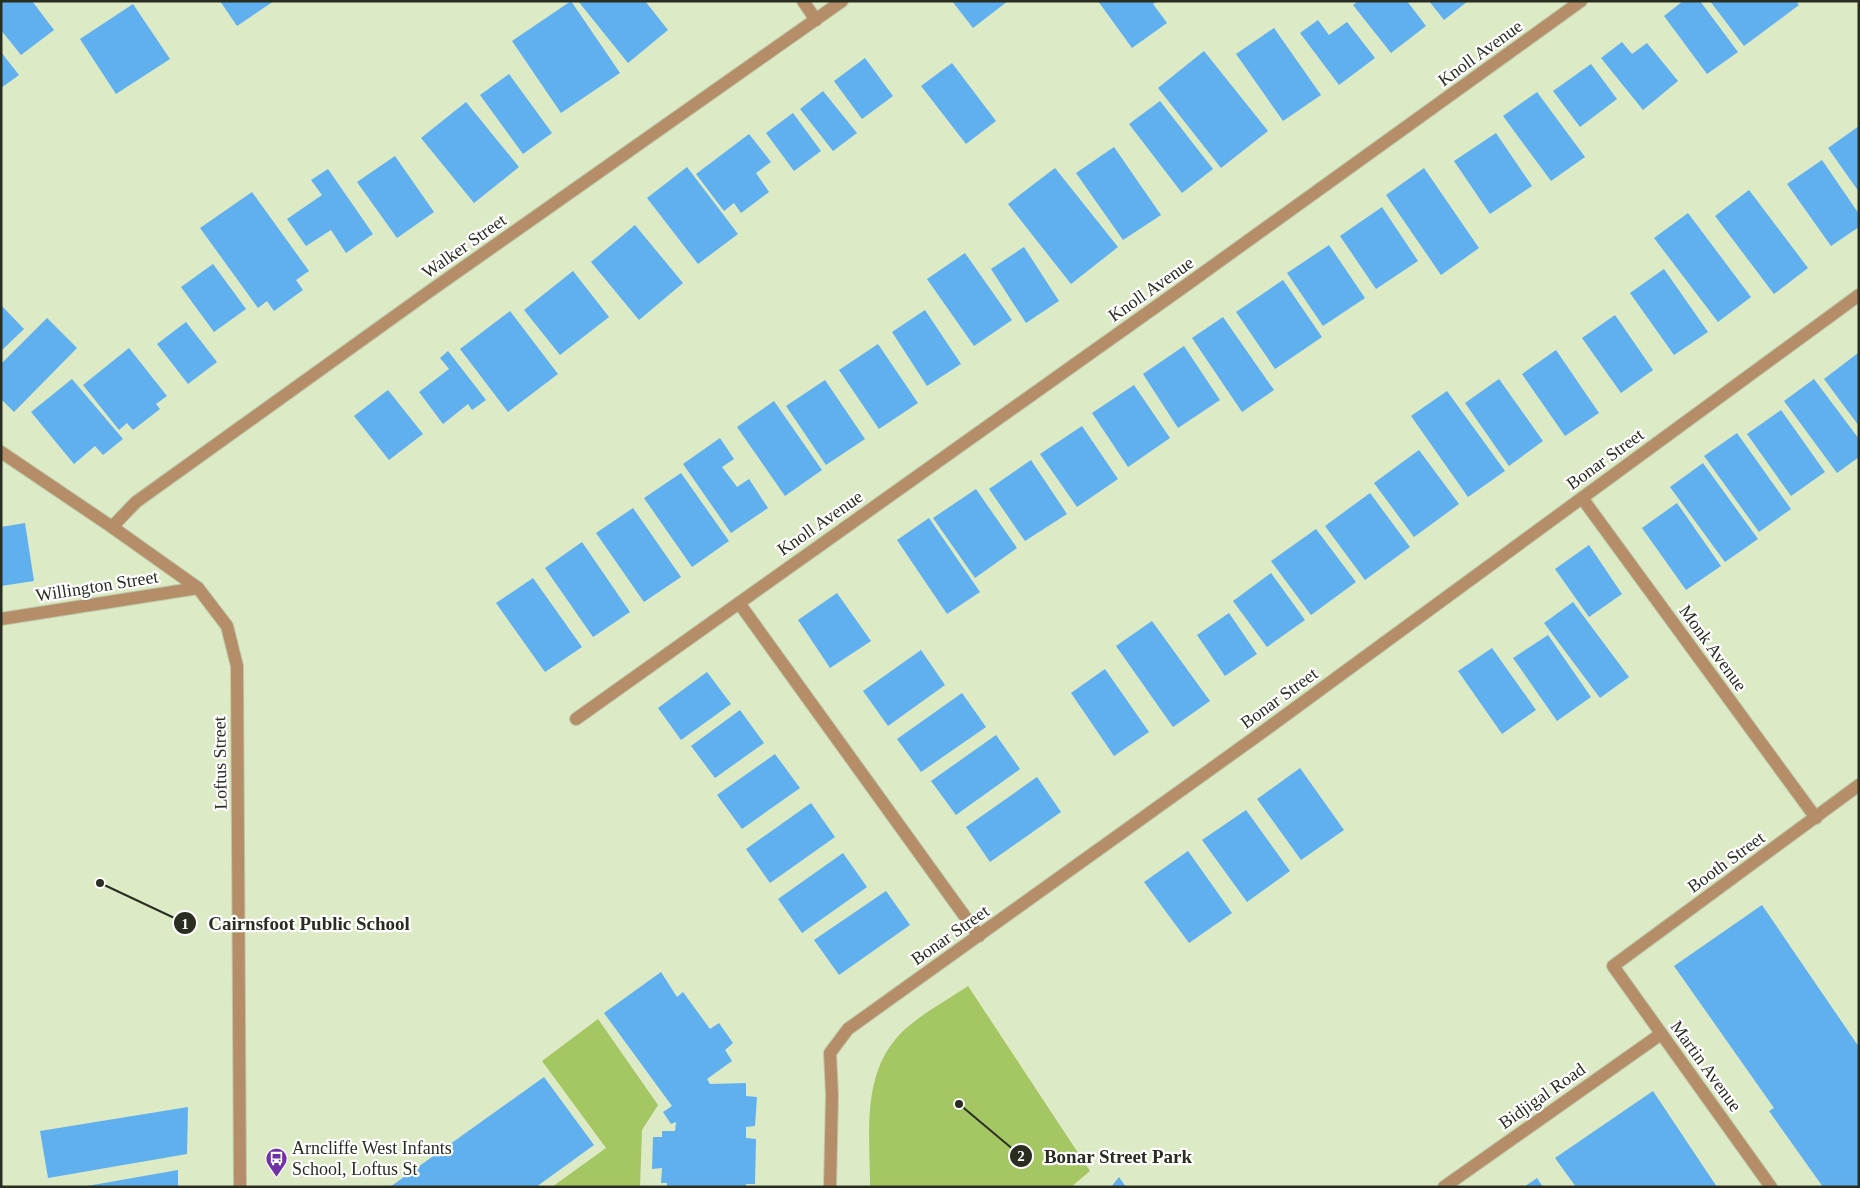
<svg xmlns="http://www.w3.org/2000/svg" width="1860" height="1188" viewBox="0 0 1860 1188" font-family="Georgia,serif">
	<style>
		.green { fill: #a4c663 }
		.building { fill: #60b0f0 }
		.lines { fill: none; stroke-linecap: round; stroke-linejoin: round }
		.lane-casing { stroke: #bcc8a7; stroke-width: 14 }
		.street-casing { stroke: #bcc8a7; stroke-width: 14 }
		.lane { stroke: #b58e69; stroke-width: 12 }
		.street { stroke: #b58e69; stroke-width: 12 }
		.labels { text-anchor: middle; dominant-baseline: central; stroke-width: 4.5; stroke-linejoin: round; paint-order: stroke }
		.street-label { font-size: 18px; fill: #292e20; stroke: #fff }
		.poi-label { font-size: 18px; fill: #292e20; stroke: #fff; text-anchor: start }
		.leader { fill: none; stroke: #292e20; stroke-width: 2 }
		.callout-dot { fill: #292e20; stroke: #fff; stroke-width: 2 }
		.mark-label { font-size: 15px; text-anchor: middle; font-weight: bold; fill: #fff }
		.callout-label { font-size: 19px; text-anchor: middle; font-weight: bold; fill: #292e20; stroke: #fff; stroke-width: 4.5; stroke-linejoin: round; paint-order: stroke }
	</style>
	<rect width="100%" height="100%" fill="#dceac5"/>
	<g class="green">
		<path d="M968 986 1090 1171 1071 1187H870C870 1133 861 1074 901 1033 918 1016 947 1000 968 986Z"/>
		<polygon points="598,1019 658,1105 642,1130 640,1187 552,1187 606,1148 542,1061"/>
	</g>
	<g class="building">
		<polygon points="1,1 32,1 54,30 21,55 1,30"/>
		<polygon points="220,1 274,1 237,26"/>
		<polygon points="571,1 620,73 561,113 512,41"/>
		<polygon points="578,1 645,1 668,30 628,63"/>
		<polygon points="952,1 1008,1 973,28"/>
		<polygon points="1098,1 1157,1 1153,4 1167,23 1132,48"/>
		<polygon points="1358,1 1407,1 1426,26 1391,53 1353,5"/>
		<polygon points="1429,1 1468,1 1444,20"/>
		<polygon points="1683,1 1700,1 1738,52 1707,74 1664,16"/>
		<polygon points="1710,1 1796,1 1799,5 1744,46"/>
		<polygon points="133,4 170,59 116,94 80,39"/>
		<polygon points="1318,20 1329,35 1347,22 1375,58 1339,85 1300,33"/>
		<polygon points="1274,28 1321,95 1283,121 1236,54"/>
		<polygon points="1622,42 1632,54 1647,43 1678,81 1643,110 1601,58"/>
		<polygon points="1204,51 1268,131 1221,168 1158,88"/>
		<polygon points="1,52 19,75 1,88"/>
		<polygon points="865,58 893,96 862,119 834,81"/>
		<polygon points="952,63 996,121 966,144 921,86"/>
		<polygon points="1591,64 1617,99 1580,127 1553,91"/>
		<polygon points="509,74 552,133 523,154 480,95"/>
		<polygon points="823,91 857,133 833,151 800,109"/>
		<polygon points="1537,92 1585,157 1551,181 1503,116"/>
		<polygon points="1160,101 1213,169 1182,193 1129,124"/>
		<polygon points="466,102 519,167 474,203 421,138"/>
		<polygon points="793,113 821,151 794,171 766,133"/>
		<polygon points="1859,126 1859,192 1828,148"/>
		<polygon points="1496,133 1532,186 1490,214 1454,161"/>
		<polygon points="749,134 771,162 756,173 769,192 741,213 734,203 724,211 696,174"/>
		<polygon points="1114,147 1161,215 1123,240 1076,173"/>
		<polygon points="395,156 434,212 397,238 357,182"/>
		<polygon points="1822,160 1859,214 1859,227 1831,246 1787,184"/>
		<polygon points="687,167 738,234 698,264 647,198"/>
		<polygon points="1055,168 1118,247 1071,284 1008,204"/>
		<polygon points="1424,168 1479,248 1441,275 1386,195"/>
		<polygon points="328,169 373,234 346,253 331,230 306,246 287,219 322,195 311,180"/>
		<polygon points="1749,190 1808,268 1774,294 1715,216"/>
		<polygon points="252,192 309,271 296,280 303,290 274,311 267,301 258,308 200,228"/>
		<polygon points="1382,207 1418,261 1376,289 1340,236"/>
		<polygon points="1688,213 1751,297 1718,322 1654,238"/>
		<polygon points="635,225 683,283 639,320 591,262"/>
		<polygon points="1329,245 1365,298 1323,326 1287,273"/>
		<polygon points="1024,247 1059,301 1026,323 991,269"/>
		<polygon points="965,253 1012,320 974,346 927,279"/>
		<polygon points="213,264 246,309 214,332 181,287"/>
		<polygon points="1664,269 1708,332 1674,355 1630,293"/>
		<polygon points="573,271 609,317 560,355 524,310"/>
		<polygon points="1283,280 1322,337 1275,369 1236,312"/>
		<polygon points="1,305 24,329 1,351"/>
		<polygon points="925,310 961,364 927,386 892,332"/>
		<polygon points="510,311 558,374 508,412 460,349"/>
		<polygon points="1615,315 1653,370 1621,393 1582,338"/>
		<polygon points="1223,317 1274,390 1242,412 1192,338"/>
		<polygon points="47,318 77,348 14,412 1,399 1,364"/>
		<polygon points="186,322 217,362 188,384 157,344"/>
		<polygon points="878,344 918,403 879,429 839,370"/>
		<polygon points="1184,346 1220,400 1178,428 1143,374"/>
		<polygon points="129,348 167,396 156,404 160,409 133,430 127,423 119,430 83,385"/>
		<polygon points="1556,350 1599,413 1565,436 1522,374"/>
		<polygon points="448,351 486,400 472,410 468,404 443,424 419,392 449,369 440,358"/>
		<polygon points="1858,353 1859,354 1859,426 1824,379"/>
		<polygon points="72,379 123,439 103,455 95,446 74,464 31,412"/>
		<polygon points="1499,379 1543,441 1509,466 1465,403"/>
		<polygon points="1814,379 1859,439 1859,457 1837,473 1784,401"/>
		<polygon points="825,380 865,439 826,465 786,406"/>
		<polygon points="1134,385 1170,438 1128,467 1092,413"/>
		<polygon points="388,390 423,434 389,460 354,416"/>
		<polygon points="1447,391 1505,471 1468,497 1411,416"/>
		<polygon points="774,401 822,470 785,496 737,427"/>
		<polygon points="1781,410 1825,472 1791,496 1747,434"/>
		<polygon points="1082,426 1118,479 1077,507 1040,454"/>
		<polygon points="1737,433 1791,509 1759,532 1704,456"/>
		<polygon points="720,438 734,459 722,467 737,487 749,479 768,508 731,533 683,464"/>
		<polygon points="1419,450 1459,504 1414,537 1374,483"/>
		<polygon points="1031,460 1067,514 1025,541 989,489"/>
		<polygon points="1703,463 1758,539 1725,562 1670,487"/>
		<polygon points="681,473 729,541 692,567 644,498"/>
		<polygon points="976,489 1017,548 975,578 933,518"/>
		<polygon points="1370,493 1410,547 1365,580 1325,526"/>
		<polygon points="1677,503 1721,566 1686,590 1642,528"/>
		<polygon points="633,508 681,577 644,602 596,533"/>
		<polygon points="929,518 980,592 947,614 897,540"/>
		<polygon points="25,523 34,581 1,586 1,527"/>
		<polygon points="1316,529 1356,582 1311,615 1271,561"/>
		<polygon points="582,542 630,612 593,637 545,568"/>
		<polygon points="1589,545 1622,594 1589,617 1555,569"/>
		<polygon points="1271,573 1305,620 1267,647 1233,601"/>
		<polygon points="533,578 582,647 545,672 496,603"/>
		<polygon points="837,593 871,641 830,668 798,620"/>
		<polygon points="1573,602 1629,677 1600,698 1544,623"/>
		<polygon points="1229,613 1257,654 1225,676 1197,635"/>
		<polygon points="1152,621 1210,701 1173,727 1116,646"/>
		<polygon points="1548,635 1591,697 1557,721 1513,658"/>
		<polygon points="1492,648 1536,710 1502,734 1458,671"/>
		<polygon points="921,650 945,685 888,726 863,691"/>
		<polygon points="1105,669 1149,732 1114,756 1071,693"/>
		<polygon points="707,672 731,704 681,740 658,708"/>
		<polygon points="962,693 986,727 921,772 897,739"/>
		<polygon points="740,710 764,743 715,778 691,746"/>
		<polygon points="996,735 1020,769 956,815 931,781"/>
		<polygon points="775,754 800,788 742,829 717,795"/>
		<polygon points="1300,768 1344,830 1301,860 1257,799"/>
		<polygon points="1037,777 1061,812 990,862 966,827"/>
		<polygon points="811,803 835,837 770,883 746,849"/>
		<polygon points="1246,810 1290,871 1247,902 1202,840"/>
		<polygon points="1188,851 1232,913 1189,943 1144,882"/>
		<polygon points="843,853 867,887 802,933 778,899"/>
		<polygon points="886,891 910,925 839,975 814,940"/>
		<polygon points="1762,905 1859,1047 1859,1187 1823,1187 1769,1111 1774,1108 1674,966"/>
		<polygon points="661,972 677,997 683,992 710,1029 719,1023 733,1043 725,1050 732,1061 707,1079 710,1084 746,1083 746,1096 757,1097 755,1126 746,1127 746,1138 756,1139 755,1184 746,1184 746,1187 667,1187 667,1183 661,1183 662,1168 652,1169 653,1137 662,1137 662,1131 675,1131 676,1122 671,1124 663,1112 672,1106 604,1013"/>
		<polygon points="544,1077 594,1145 536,1187 390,1187"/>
		<polygon points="1653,1091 1717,1187 1576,1187 1555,1158"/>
		<polygon points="188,1107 187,1154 48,1178 40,1131"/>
		<polygon points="178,1170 178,1187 87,1187 87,1186"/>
		<polygon points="1119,1177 1126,1187 1111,1187"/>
		<polygon points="1537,1178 1543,1187 1524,1187"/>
	</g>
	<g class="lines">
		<defs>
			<polyline id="lane" points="1444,1187 1661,1034"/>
			<g id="street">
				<polyline points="803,1 816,20"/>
				<polyline points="1,452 112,527 198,588 227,626 237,666 240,1187"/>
				<polyline points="1582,498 1816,818"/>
				<polyline points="112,527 136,502 430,291 842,1"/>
				<polyline points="1,619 198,588"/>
				<polyline points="576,719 739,603"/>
				<polyline points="979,936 739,603 1185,286 1581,1"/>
				<polyline points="830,1187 832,1095 830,1053 848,1029 1257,736 1859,295"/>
				<polyline points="1771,1187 1613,966 1859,785"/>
			</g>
		</defs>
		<use href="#lane" class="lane-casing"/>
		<use href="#street" class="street-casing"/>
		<use href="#lane" class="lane"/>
		<use href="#street" class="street"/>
	</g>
	<defs>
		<symbol id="bus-pin" viewBox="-11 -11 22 30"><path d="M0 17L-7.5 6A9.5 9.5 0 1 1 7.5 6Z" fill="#7132a7" stroke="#fff"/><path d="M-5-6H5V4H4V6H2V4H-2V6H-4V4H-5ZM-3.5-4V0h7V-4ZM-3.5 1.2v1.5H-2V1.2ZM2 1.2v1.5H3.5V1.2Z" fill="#fff"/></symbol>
	</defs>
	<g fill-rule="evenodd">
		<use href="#bus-pin" x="264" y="1146" width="25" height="34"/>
	</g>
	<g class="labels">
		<g class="street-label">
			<text transform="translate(1480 53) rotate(-36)">Knoll Avenue</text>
			<text transform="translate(464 246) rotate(-35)">Walker Street</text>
			<text transform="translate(1151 289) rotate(-35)">Knoll Avenue</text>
			<text transform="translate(1605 459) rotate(-36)">Bonar Street</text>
			<text transform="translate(820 523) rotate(-35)">Knoll Avenue</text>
			<text transform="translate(97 586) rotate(-9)">Willington Street</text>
			<text transform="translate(1713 648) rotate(54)">Monk Avenue</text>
			<text transform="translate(1279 698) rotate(-36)">Bonar Street</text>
			<text transform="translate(220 763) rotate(-91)">Loftus Street</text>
			<text transform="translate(1726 862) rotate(-36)">Booth Street</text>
			<text transform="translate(950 935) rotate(-35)">Bonar Street</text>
			<text transform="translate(1706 1066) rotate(54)">Martin Avenue</text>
			<text transform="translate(1542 1096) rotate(-35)">Bidjigal Road</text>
		</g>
		<g class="poi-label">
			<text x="292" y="1148">Arncliffe West Infants<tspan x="292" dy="21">School, Loftus St</tspan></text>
		</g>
	</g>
	<path class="leader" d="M100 883L185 923M959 1104L1021 1156"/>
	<g class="callout-dot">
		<circle cx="100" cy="883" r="5"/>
		<circle cx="959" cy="1104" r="5"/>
		<circle cx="185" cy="923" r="12"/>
		<circle cx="1021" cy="1156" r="12"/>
	</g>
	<g class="mark-label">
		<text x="185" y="929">1</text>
		<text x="1021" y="1161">2</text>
	</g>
	<g class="callout-label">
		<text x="309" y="930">Cairnsfoot Public School</text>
		<text x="1118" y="1163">Bonar Street Park</text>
	</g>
	<rect width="1860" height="1188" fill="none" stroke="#292e20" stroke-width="5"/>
</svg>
